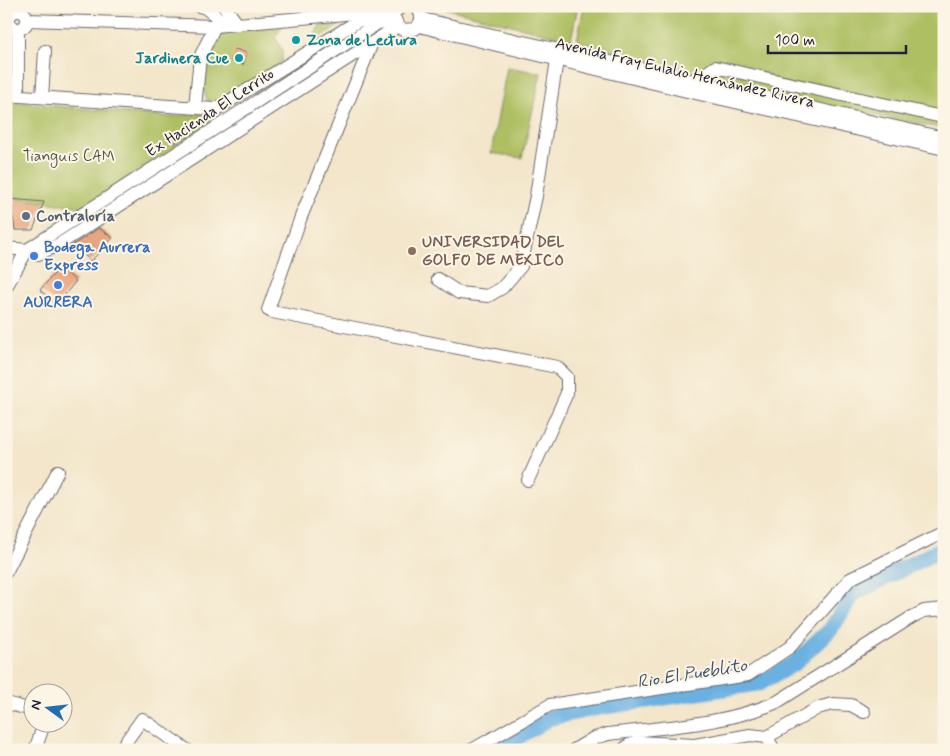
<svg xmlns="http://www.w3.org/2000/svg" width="950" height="756" viewBox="0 0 950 756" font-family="Mynerve,sans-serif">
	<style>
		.green { fill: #adbf62; stroke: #68704e }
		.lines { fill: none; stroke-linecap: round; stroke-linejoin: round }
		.river { stroke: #6bb1e2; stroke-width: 16 }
		.building { fill: #e8a67e }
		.minor-casing { stroke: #6b676d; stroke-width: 14 }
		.minor { stroke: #fff; stroke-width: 12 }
		.culture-dot { fill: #0f9aa8; stroke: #fcf5e5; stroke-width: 2 }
		.service-dot { fill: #5c6f8a; stroke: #fcf5e5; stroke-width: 2 }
		.education-dot { fill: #8d6e63; stroke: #fcf5e5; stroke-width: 2 }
		.shop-dot { fill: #3f7fe0; stroke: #fcf5e5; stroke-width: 2 }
		.labels { text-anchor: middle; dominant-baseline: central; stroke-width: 4; stroke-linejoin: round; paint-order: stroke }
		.culture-label { font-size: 16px; font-weight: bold; fill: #0d838f; stroke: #fcf5e5; text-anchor: start }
		.street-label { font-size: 16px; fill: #22223b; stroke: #fcf5e5 }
		.park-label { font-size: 16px; fill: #535949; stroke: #fcf5e5 }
		.service-label { font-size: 16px; font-weight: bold; fill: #4e5e75; stroke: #fcf5e5; text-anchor: start }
		.education-label { font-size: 16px; font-weight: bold; fill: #785e54; stroke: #fcf5e5; text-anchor: start }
		.shop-label { font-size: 16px; font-weight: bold; fill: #366cbe; stroke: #fcf5e5; text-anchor: start }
		.water-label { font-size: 18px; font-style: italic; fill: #3c5475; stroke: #fcf5e5 }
	</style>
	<rect width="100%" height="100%" fill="#fcf5e5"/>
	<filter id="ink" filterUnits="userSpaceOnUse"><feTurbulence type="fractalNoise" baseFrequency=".02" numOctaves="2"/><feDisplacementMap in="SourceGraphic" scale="10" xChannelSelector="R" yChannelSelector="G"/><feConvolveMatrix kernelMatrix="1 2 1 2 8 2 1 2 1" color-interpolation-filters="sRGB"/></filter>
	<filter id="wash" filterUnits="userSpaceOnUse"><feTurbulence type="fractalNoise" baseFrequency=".0096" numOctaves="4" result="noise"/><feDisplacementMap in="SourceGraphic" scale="20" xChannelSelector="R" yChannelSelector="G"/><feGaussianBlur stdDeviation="1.12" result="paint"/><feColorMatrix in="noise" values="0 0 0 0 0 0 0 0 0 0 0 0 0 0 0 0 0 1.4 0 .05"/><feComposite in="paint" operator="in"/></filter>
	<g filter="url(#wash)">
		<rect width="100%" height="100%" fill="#f3e6ca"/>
		<g class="green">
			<polygon points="436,6 578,6 571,40"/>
			<polygon points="584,6 944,6 944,129 694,79 577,40"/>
			<polygon points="349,19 315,40 315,35 322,20"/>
			<path d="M284 24 275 37 282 50V62L216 105 209 104 198 77 216 35C237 28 262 29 284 24Z"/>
			<polygon points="507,67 541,73 522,158 491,153"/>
			<polygon points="6,101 170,117 203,113 220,118 176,145 173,133 175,147 83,207 12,198"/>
		</g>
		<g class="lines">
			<polyline class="river" points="497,750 549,718 596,708 760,683 795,663 831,629 854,593 944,548"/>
		</g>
		<g id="blocks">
			<g class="building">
				<polygon points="235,49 247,53 243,65 231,61"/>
				<polygon points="10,199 44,202 33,230 15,230"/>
				<polygon points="99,228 113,238 91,261 73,245"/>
				<polygon points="60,267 76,281 57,304 40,290"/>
			</g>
		</g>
	</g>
	<g filter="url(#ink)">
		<use href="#blocks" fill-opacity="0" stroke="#6b676d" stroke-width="1"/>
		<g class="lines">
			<defs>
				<g id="minor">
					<polyline points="198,6 204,7 225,23"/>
					<polyline points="224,6 236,22"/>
					<circle cx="18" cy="20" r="9"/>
					<path d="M395 19 398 26 403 30 415 29C423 22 423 13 415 6"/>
					<polyline points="422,19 944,138"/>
					<polyline points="27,20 215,26 399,9"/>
					<polyline points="419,26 691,92 944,149"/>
					<polyline points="372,43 301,217 268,310 272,312 557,367 567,377 567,393 528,480"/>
					<polyline points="694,85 695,81 715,67 942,117 944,120"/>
					<polyline points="6,95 214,109 220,107 358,21 385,15"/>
					<polyline points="18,96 18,29"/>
					<polyline points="42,97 45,51"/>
					<polyline points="195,107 200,57 215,26"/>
					<polyline points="6,248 27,250 38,254 58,245 398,26"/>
					<polyline points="438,279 459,293 488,296 502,288 521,266 536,196 557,60"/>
					<polyline points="6,287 27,250 378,23 395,21"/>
					<polyline points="6,572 58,471"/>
					<polyline points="6,703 32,710"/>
					<polyline points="35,750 44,724"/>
					<polyline points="120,750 142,719 187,750"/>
					<polyline points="472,750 550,705 748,675 790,647 850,579 944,532"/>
					<path d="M574 750 592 739 608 734C664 727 724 725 777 702L912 617 924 611 944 609"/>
					<polyline points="623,750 629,745 638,742 695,745 750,735 767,737"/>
					<polyline points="774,750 767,737 818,708 832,704 851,705 864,712"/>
				</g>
			</defs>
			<use href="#minor" class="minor-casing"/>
			<use href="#minor" class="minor"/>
		</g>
	</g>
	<g class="culture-dot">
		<circle cx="296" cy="40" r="5"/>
		<circle cx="239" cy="58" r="5"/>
	</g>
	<circle class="service-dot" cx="26" cy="216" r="5"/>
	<circle class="education-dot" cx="412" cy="251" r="5"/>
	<g class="shop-dot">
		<circle cx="34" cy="256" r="5"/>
		<circle cx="58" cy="285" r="5"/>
	</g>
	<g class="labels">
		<g class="culture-label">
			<text x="306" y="40">Zona de Lectura</text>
			<text x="229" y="58" text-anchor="end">Jardinera Cue</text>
		</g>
		<g class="street-label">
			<text transform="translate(685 73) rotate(13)">Avenida Fray Eulalio Hernández Rivera</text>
			<text transform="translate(210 113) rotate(-33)">Ex Hacienda El Cerrito</text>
		</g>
		<g class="park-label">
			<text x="69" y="156">Tianguis CAM</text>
		</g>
		<g class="service-label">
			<text x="36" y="216">Contraloría</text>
		</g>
		<g class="education-label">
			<text x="422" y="242">UNIVERSIDAD DEL<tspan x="422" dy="18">GOLFO DE MEXICO</tspan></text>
		</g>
		<g class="shop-label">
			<text x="44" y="247">Bodega Aurrera<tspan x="44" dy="18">Express</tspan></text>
			<text x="58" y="302" text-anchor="middle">AURRERA</text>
		</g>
		<g class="water-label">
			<text transform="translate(692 674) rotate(-9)">Rio El Pueblito</text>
		</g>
	</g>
	<rect width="950" height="756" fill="none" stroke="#fcf5e5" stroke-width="25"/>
	<g transform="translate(48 708) rotate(285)"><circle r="24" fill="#fcf5e5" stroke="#a5a1a1"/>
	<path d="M0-4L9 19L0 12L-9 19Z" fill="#1f6fb2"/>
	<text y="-8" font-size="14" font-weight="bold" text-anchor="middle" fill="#22223b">N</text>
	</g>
	<path d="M768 45v8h138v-8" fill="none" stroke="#22223b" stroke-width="2.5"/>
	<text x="775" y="45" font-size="15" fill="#22223b" stroke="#fcf5e5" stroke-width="4" paint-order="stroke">100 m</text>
</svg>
